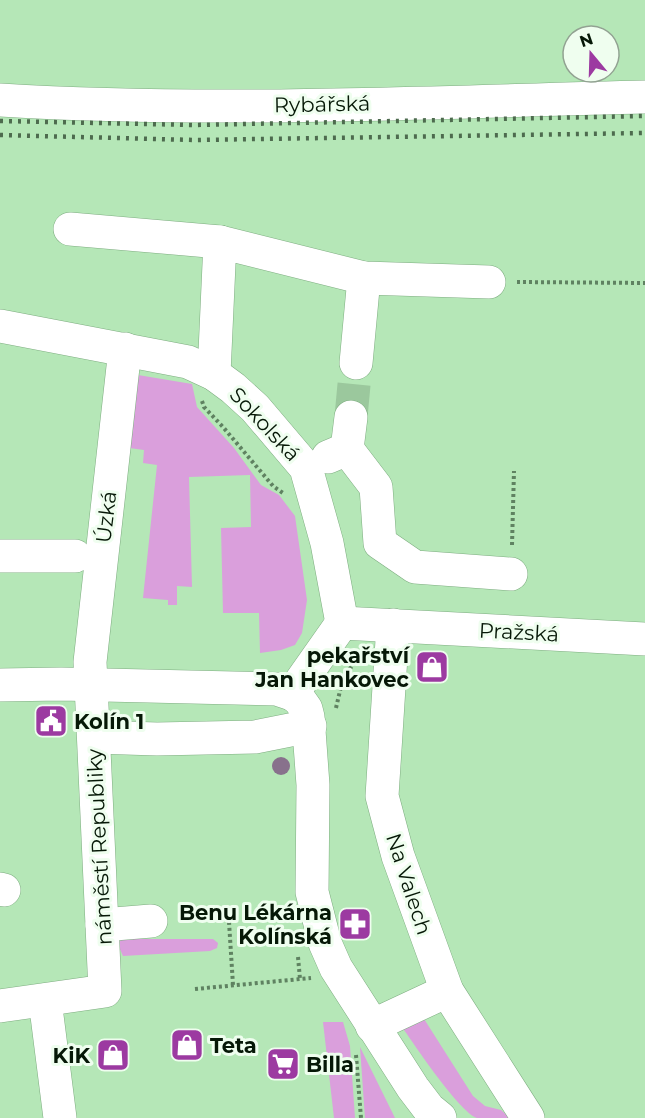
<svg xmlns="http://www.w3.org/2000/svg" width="645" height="1118" viewBox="0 0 645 1118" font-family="Montserrat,sans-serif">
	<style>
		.green { fill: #da9fdc }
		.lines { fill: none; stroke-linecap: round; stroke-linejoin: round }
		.minor-tunnel { stroke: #9bc89d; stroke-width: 33; stroke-dasharray: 33 16; stroke-linecap: butt }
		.minor-casing { stroke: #7ead80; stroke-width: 34 }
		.path { stroke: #5f8261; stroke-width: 4; stroke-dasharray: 3 3; stroke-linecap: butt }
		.minor { stroke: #fff; stroke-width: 33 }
		.rail { stroke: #4d6b4e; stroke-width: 4.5; stroke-dasharray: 3 6; stroke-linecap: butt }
		.tree { fill: #88718c }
		.labels { text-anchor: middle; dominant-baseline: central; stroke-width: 6; stroke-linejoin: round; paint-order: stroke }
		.street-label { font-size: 21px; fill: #061807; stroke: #effeef }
		.poi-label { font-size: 21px; font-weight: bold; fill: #061807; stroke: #effeef; text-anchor: end }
	</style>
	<rect width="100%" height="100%" fill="#b5e7b7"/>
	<g class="green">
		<polygon points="132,374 192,384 197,407 234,448 261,485 279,495 295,516 307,600 302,633 295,645 281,650 260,653 259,613 223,613 221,528 251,527 250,475 189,477 192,587 177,586 177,605 168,605 168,600 143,598 157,465 143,463 144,450 122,447"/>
		<polygon points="124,939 213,939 218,943 217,948 210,951 123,956 118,945 119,941"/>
		<path d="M419 1011 473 1096 485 1106 501 1110 510 1118C501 1118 486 1118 477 1118 459 1112 411 1040 398 1021Z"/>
		<polygon points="323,1022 343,1022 350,1046 355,1118 334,1118"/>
		<polygon points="360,1047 395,1118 365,1118"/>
	</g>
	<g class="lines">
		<polyline class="minor-tunnel" points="351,417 356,363"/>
		<defs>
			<g id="minor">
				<path d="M0 100C215 113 430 102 645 97"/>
				<polyline points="70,229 220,242"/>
				<polyline points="0,326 188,362 214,374 233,388 255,408 306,468 327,543 342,623"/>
				<polyline points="356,363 364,278"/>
				<polyline points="214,374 220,242 364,278 489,282"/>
				<polyline points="347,449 376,487 380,543 415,567 511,574"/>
				<polyline points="328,457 347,449 351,417"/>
				<polyline points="0,556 75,556"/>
				<polyline points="342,623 645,639"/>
				<polyline points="393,625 382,796 398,856 447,991 528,1118"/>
				<polyline points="0,685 61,684 277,689 292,694 299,699 306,709 308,717 313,785 312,892 325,943 336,968 413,1088 429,1109 440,1118"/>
				<polyline points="292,694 342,623"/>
				<polyline points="94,737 157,739 255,737 310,726"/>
				<polyline points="0,889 4,890"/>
				<polyline points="102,925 151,921"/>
				<polyline points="45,1000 60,1118"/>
				<polyline points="0,1006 105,991 90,662 125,349"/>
				<polyline points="372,1026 447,991"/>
			</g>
		</defs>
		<use href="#minor" class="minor-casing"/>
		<g class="path">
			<polyline points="517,282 645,283"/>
			<polyline points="202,401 204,407 223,427 273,486 283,493"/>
			<polyline points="512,545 514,471"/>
			<polyline points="336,708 343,678 361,654"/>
			<polyline points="229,922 233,985"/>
			<polyline points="298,957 300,979"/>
			<polyline points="195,989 311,978"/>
			<polyline points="356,1055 361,1118"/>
		</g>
		<use href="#minor" class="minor"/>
		<g class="rail">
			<polyline points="0,121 194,125 645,116"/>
			<polyline points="0,135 195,140 645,133"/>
		</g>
	</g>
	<circle class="tree" cx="281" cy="766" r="9"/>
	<defs>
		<symbol id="shop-square" viewBox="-11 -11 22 22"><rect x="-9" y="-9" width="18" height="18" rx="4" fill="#9c3aa1" stroke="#effeef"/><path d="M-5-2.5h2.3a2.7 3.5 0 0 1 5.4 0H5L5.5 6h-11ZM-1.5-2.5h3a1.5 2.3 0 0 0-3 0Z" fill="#fff"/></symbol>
		<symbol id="civic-square" viewBox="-11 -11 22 22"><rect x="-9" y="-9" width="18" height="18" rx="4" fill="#9c3aa1" stroke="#effeef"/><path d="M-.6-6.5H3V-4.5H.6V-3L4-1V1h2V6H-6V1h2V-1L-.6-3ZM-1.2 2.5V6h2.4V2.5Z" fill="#fff"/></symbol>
		<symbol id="pharmacy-square" viewBox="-11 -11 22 22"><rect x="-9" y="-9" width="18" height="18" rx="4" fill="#9c3aa1" stroke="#effeef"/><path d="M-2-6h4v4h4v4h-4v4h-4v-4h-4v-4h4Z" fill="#fff"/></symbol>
		<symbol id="supermarket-square" viewBox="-11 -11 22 22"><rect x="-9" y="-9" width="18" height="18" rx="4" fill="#9c3aa1" stroke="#effeef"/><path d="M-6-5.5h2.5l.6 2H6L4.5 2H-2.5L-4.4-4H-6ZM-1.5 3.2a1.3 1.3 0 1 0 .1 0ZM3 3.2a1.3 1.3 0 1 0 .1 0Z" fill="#fff"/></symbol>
	</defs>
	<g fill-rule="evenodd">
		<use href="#shop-square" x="413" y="648" width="38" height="38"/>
		<use href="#civic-square" x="32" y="702" width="38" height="38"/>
		<use href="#pharmacy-square" x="336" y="905" width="38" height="38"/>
		<use href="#shop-square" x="168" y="1026" width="38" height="38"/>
		<use href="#shop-square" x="94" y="1036" width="38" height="38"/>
		<use href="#supermarket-square" x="264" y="1045" width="38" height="38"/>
	</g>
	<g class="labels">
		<g class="street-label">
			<text transform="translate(322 104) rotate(-1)">Rybářská</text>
			<text transform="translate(265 424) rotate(47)">Sokolská</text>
			<text transform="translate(106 517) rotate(-83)">Úzká</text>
			<text transform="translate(519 632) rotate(3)">Pražská</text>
			<text transform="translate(99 847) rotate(-93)">náměstí Republiky</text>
			<text transform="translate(409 884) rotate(72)">Na Valech</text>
		</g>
		<g class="poi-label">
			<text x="409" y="655">pekařství<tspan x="409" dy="24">Jan Hankovec</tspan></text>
			<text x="74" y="721" text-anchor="start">Kolín 1</text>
			<text x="332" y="912">Benu Lékárna<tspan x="332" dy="24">Kolínská</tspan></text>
			<text x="210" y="1045" text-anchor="start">Teta</text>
			<text x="90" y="1055">KiK</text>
			<text x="306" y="1064" text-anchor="start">Billa</text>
		</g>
	</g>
	<g transform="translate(591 54) rotate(341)"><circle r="28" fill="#effeef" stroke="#92a292" stroke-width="1.5"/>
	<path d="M0-4.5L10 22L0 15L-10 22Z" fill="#9c3aa1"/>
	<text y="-9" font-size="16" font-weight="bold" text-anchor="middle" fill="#061807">N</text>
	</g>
</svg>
